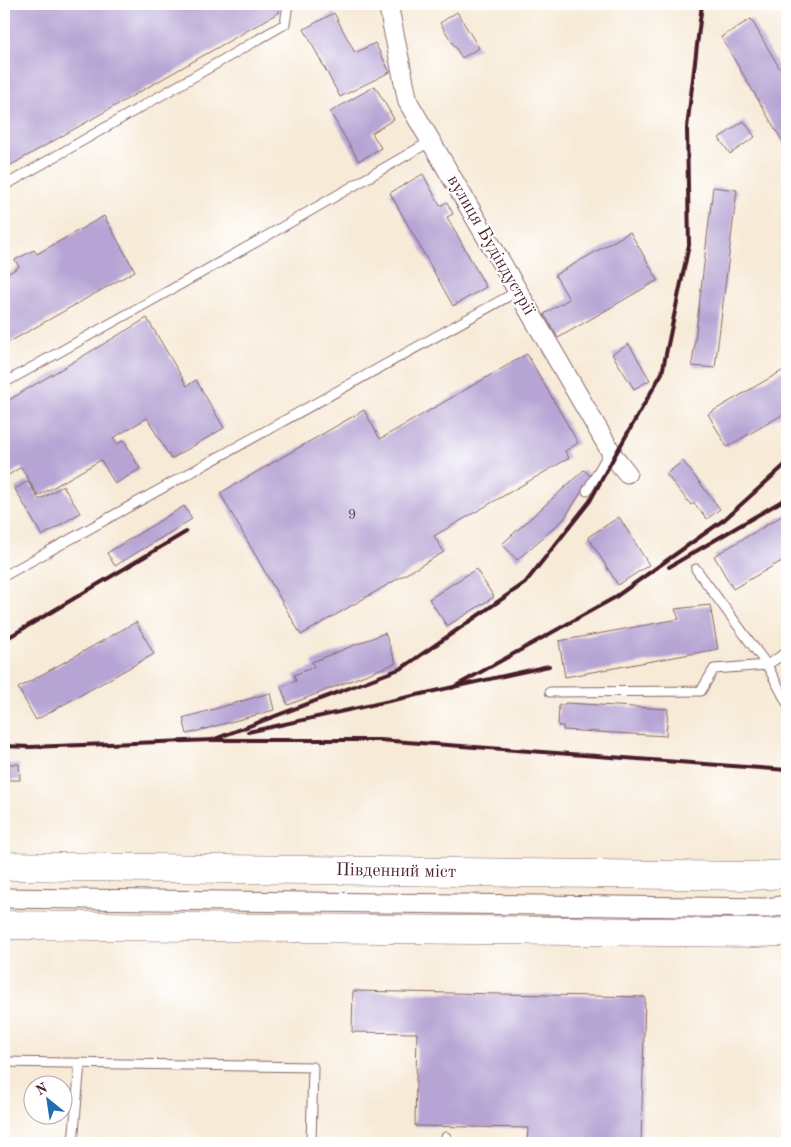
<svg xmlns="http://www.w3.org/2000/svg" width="791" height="1147" viewBox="0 0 791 1147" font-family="'Old Standard TT',serif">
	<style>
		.building { fill: #b6a4d4 }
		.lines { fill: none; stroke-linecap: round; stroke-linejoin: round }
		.service-casing { stroke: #876667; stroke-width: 11 }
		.minor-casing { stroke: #876667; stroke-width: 21 }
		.trunk-casing { stroke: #876667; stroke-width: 29 }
		.service { stroke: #fff; stroke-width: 9 }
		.minor { stroke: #fff; stroke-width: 19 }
		.trunk { stroke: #fff; stroke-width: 28 }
		.rail { stroke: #4a1f2b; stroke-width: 4 }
		.labels { text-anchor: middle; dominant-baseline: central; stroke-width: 4; stroke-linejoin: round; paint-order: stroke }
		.number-label { font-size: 15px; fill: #654055 }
		.street-label { font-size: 18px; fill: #4a1f2b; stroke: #fff }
	</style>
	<rect width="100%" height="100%" fill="#fff"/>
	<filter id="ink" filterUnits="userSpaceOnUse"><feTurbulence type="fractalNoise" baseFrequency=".02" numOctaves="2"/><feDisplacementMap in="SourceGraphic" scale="10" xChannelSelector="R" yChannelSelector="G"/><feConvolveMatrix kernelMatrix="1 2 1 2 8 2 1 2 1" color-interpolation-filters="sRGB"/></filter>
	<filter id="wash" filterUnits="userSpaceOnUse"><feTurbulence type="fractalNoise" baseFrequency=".0096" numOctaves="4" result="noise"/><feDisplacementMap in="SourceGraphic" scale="20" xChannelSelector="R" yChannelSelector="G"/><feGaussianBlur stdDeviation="1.12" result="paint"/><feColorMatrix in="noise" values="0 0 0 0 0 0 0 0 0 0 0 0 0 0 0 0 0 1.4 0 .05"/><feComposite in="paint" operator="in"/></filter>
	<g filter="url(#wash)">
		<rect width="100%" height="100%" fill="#f7ead7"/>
		<g id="blocks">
			<g class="building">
				<polygon points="4,4 276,4 280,12 4,169"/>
				<polygon points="457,12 479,48 462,58 440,23"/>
				<polygon points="334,13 355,53 375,43 390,72 340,97 304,29"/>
				<polygon points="751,19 787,81 787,149 721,37"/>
				<polygon points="375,86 394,119 372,133 381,148 359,161 330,112"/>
				<polygon points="744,121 755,137 730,154 719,138"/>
				<polygon points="423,174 440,206 447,202 453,214 447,217 486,287 453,306 390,193"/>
				<polygon points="713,187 737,190 715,368 692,366"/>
				<polygon points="104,216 135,271 4,345 4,276 19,267 15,260 34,250 37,254"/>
				<polygon points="630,232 658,280 558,338 544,314 569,299 555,275"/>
				<polygon points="147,318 187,386 196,380 224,428 171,459 147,418 113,438 117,444 124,440 140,469 115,484 101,460 38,496 21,467 4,478 4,403"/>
				<polygon points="629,344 650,380 634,389 612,354"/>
				<polygon points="527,354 578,443 565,451 569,458 434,536 444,552 301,635 220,493 364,410 380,439"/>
				<polygon points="787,368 787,412 727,447 708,414"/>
				<polygon points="683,461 720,509 707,519 694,503 691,505 666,474"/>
				<polygon points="584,470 591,477 564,519 517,560 502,544"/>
				<polygon points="28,481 39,500 63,486 80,513 42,536 15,489"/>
				<polygon points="184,506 192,519 115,566 107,553"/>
				<polygon points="787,513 787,558 733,589 714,556"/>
				<polygon points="619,517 649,565 618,585 588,537"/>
				<polygon points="476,569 494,597 447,626 429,599"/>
				<polygon points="710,605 718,649 565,677 559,641 679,619 675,609"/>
				<polygon points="136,622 154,654 36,720 18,688"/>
				<polygon points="385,633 396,663 288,705 281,687 296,681 294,675 314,667 312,662"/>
				<polygon points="270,693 274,710 187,734 183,718"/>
				<polygon points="565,703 668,709 666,736 563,730 563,726 558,726 559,705 564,705"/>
				<polygon points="4,764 19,764 20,780 4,780"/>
				<polygon points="353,991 645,997 641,1143 527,1143 528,1128 415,1126 417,1033 352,1032"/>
			</g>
		</g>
	</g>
	<g filter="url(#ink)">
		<use href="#blocks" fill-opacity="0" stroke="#876667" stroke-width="1"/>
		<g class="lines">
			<defs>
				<g id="service">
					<polyline points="4,186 285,24 288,4"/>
					<polyline points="4,383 258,241 431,141"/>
					<polyline points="587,491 610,451"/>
					<polyline points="696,569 767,665 787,703"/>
					<polyline points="4,576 518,291"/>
					<polyline points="550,692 701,691 714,669 767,665 787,652"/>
					<polyline points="4,1062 313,1067 311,1143"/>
					<polyline points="73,1143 80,1063"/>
					<polyline points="446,1143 446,1137"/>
				</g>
				<g id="minor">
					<polyline points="388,4 408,102 614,457 627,473"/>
					<polyline points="4,898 767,908 787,905"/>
				</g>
				<g id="trunk">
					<polyline points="4,866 752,876 787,874"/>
					<polyline points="4,925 755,933 787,932"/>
				</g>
			</defs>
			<use href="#service" class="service-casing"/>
			<use href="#minor" class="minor-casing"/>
			<use href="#trunk" class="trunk-casing"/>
			<use href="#service" class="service"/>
			<use href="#minor" class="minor"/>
			<use href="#trunk" class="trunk"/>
			<g class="rail">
				<polyline points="669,567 787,498"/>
				<polyline points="4,640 186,532"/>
				<polyline points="452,688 614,598 725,519 787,463"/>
				<polyline points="248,732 549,666"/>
				<polyline points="212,740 402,668 525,583 590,501 614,457 662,373 689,245 687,128 702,4"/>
				<polyline points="4,746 30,747 212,740 379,740 787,770"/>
			</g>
		</g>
	</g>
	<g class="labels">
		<g class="number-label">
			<text x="352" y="515">9</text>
		</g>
		<g class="street-label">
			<text transform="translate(491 245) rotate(60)">вулиця Будіндустрії</text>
			<text transform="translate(396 871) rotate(1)">Південний міст</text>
		</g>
	</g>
	<rect width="791" height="1147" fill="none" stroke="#fff" stroke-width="20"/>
	<g transform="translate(48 1100) rotate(330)"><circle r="24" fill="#ffffff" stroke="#b7a5aa"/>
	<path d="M0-4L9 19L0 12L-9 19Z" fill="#1f6fb2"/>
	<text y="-8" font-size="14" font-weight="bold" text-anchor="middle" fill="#4a1f2b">N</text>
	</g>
</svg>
